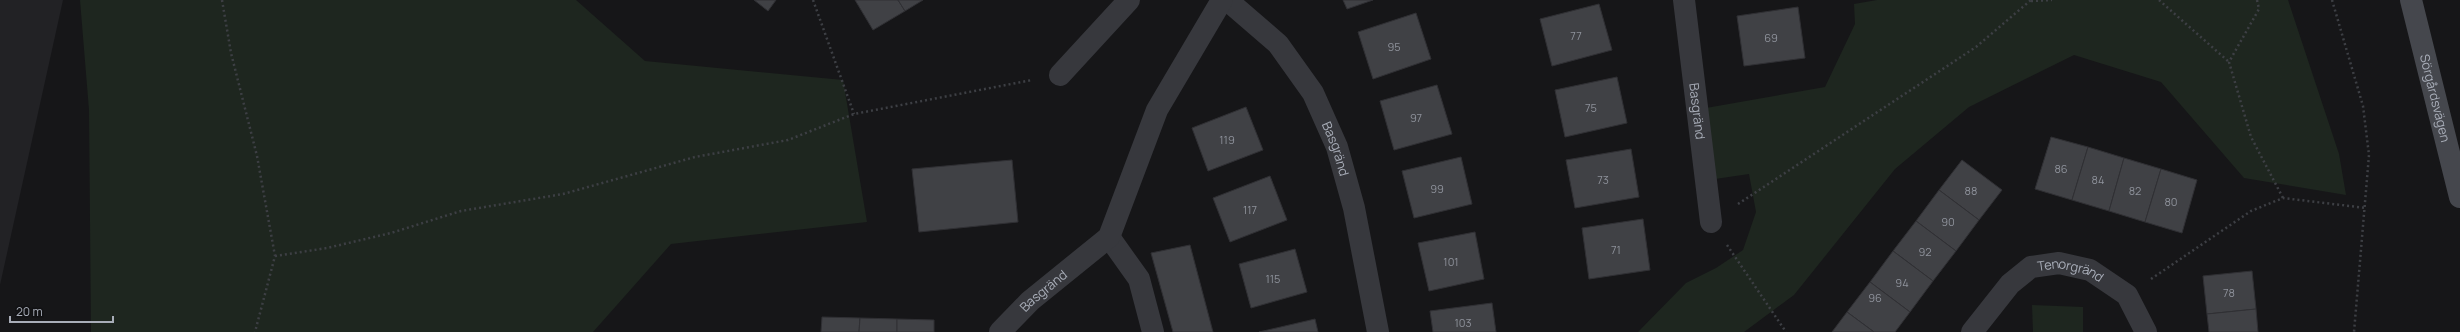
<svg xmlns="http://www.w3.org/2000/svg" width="2460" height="332" viewBox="0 0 2460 332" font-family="Manrope,sans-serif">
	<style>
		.built { fill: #222225 }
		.green { fill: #1e261f }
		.building { fill: #404145; stroke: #303034 }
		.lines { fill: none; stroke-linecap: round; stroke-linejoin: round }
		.path { stroke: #3d3f44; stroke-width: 2.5; stroke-dasharray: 2 3; stroke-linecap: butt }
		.street { stroke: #37383d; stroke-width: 22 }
		.secondary { stroke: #45474d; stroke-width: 22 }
		.labels { text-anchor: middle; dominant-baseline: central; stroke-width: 3.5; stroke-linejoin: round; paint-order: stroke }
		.number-label { font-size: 11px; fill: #8e929b }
		.street-label { font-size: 13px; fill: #a8adb8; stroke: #111113 }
	</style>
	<rect width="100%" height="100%" fill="#161618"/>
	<polygon class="built" points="0,0 63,0 0,285"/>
	<g class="green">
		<polygon points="80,0 576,0 645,61 843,80 867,222 671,244 593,332 91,332 89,110"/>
		<polygon points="1877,0 2288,0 2339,154 2346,195 2244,178 2161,82 2074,55 1969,107 1895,169 1794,295 1744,332 1638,332 1686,283 1716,268 1743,250 1756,212 1749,174 1715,179 1706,108 1825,87 1855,24 1854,4"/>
		<polygon points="2032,305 2083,307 2083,332 2033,332"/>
	</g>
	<g class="building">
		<polygon points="754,0 776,0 768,11"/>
		<polygon points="855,0 898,0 905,11 873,30"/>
		<polygon points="898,0 923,0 905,11"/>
		<polygon points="1343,0 1373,0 1347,9"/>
		<polygon points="1599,4 1612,50 1552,66 1540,19"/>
		<polygon points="1798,7 1805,58 1744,66 1737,16"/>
		<polygon points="1416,13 1431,59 1373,79 1358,32"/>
		<polygon points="1617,77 1627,123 1565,137 1555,90"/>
		<polygon points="1437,85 1452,134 1394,150 1380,101"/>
		<polygon points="1246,107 1263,150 1208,171 1192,128"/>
		<polygon points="2051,137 2088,147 2072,200 2035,189"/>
		<polygon points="2088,147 2124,158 2109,211 2072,200"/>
		<polygon points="1631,149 1639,197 1575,208 1566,160"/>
		<polygon points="1461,157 1472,204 1414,218 1402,171"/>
		<polygon points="2124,158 2161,169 2145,222 2109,211"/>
		<polygon points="1012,160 1018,222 919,232 912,169"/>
		<polygon points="1962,160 2002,190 1979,220 1939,190"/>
		<polygon points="2161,169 2197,180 2182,233 2145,222"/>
		<polygon points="1270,176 1287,220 1230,242 1213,198"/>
		<polygon points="1939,190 1979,220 1956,251 1916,221"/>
		<polygon points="1643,219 1650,270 1589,279 1582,228"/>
		<polygon points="1916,221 1956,251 1933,281 1893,251"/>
		<polygon points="1475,232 1484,279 1429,291 1418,243"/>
		<polygon points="1190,245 1213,332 1173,332 1151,253"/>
		<polygon points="1295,249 1307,292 1251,308 1239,264"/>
		<polygon points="1893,251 1933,281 1910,312 1870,282"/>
		<polygon points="2252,271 2256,309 2207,314 2203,276"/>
		<polygon points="1870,282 1910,312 1895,332 1874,332 1847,312"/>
		<polygon points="1492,303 1496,332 1433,332 1430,311"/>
		<polygon points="2256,309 2258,332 2209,332 2207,314"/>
		<polygon points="1847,312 1874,332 1832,332"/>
		<polygon points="822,317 860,318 859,332 821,332"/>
		<polygon points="860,318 897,319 897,332 859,332"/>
		<polygon points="897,319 934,320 934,332 897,332"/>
		<polygon points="1315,319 1318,332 1259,332"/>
	</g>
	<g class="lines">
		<g class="path">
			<polyline points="222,0 231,53 257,156 275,256 255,332"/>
			<polyline points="813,0 854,114"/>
			<polyline points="2159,0 2229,62"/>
			<polyline points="2257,0 2259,9 2229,62 2251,137 2283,198"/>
			<polyline points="2332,0 2363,106 2369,155 2354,332"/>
			<polyline points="2031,1 2052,0"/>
			<polyline points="1738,204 1976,47 2031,0"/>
			<polyline points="1727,245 1786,332"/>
			<polyline points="275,256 327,248 391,233 461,211 563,194 695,157 788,140 854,114 1032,80"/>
			<polyline points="2151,279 2251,211 2283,198 2366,208"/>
		</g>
		<g class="street">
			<path id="s1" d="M1227 0 1278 44 1313 93 1337 147 1354 208 1378 332"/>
			<path id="s2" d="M1684 0 1711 222"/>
			<polyline points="1060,75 1129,0"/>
			<polyline points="1109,237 1139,279 1153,332"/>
			<path id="s3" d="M1000 332 1030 301 1109 237 1157 110 1222 0"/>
			<path id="s4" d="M1972 332 2010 284 2031 267 2059 263 2090 270 2127 295 2146 332"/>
		</g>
		<path class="secondary" id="s5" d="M2411 0 2460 197"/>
	</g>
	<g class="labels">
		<g class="number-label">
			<text x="1576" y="35">77</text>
			<text x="1771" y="37">69</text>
			<text x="1394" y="46">95</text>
			<text x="1591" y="107">75</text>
			<text x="1416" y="117">97</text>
			<text x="1227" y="139">119</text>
			<text x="2061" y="168">86</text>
			<text x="1603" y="179">73</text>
			<text x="2098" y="179">84</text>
			<text x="1437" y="188">99</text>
			<text x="1971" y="190">88</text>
			<text x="2135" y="190">82</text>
			<text x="2171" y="201">80</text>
			<text x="1250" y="209">117</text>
			<text x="1948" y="221">90</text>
			<text x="1616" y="249">71</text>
			<text x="1925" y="251">92</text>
			<text x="1451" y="261">101</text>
			<text x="1273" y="278">115</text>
			<text x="1902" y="282">94</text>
			<text x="2229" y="292">78</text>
			<text x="1875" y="297">96</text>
			<text x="1463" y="322">103</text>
		</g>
		<g class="street-label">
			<text stroke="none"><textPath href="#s5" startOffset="101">Sörgårdsvägen</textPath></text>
			<text stroke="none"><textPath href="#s2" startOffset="112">Basgränd</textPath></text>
			<text stroke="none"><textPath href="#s1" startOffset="188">Basgränd</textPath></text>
			<text stroke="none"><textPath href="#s4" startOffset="129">Tenorgränd</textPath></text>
			<text stroke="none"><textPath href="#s3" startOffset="60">Basgränd</textPath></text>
		</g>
	</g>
	<path d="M10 316v6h103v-6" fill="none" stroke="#a8adb8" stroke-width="2"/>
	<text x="16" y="316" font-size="12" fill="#a8adb8" stroke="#111113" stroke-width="3" paint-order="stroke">20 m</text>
</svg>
